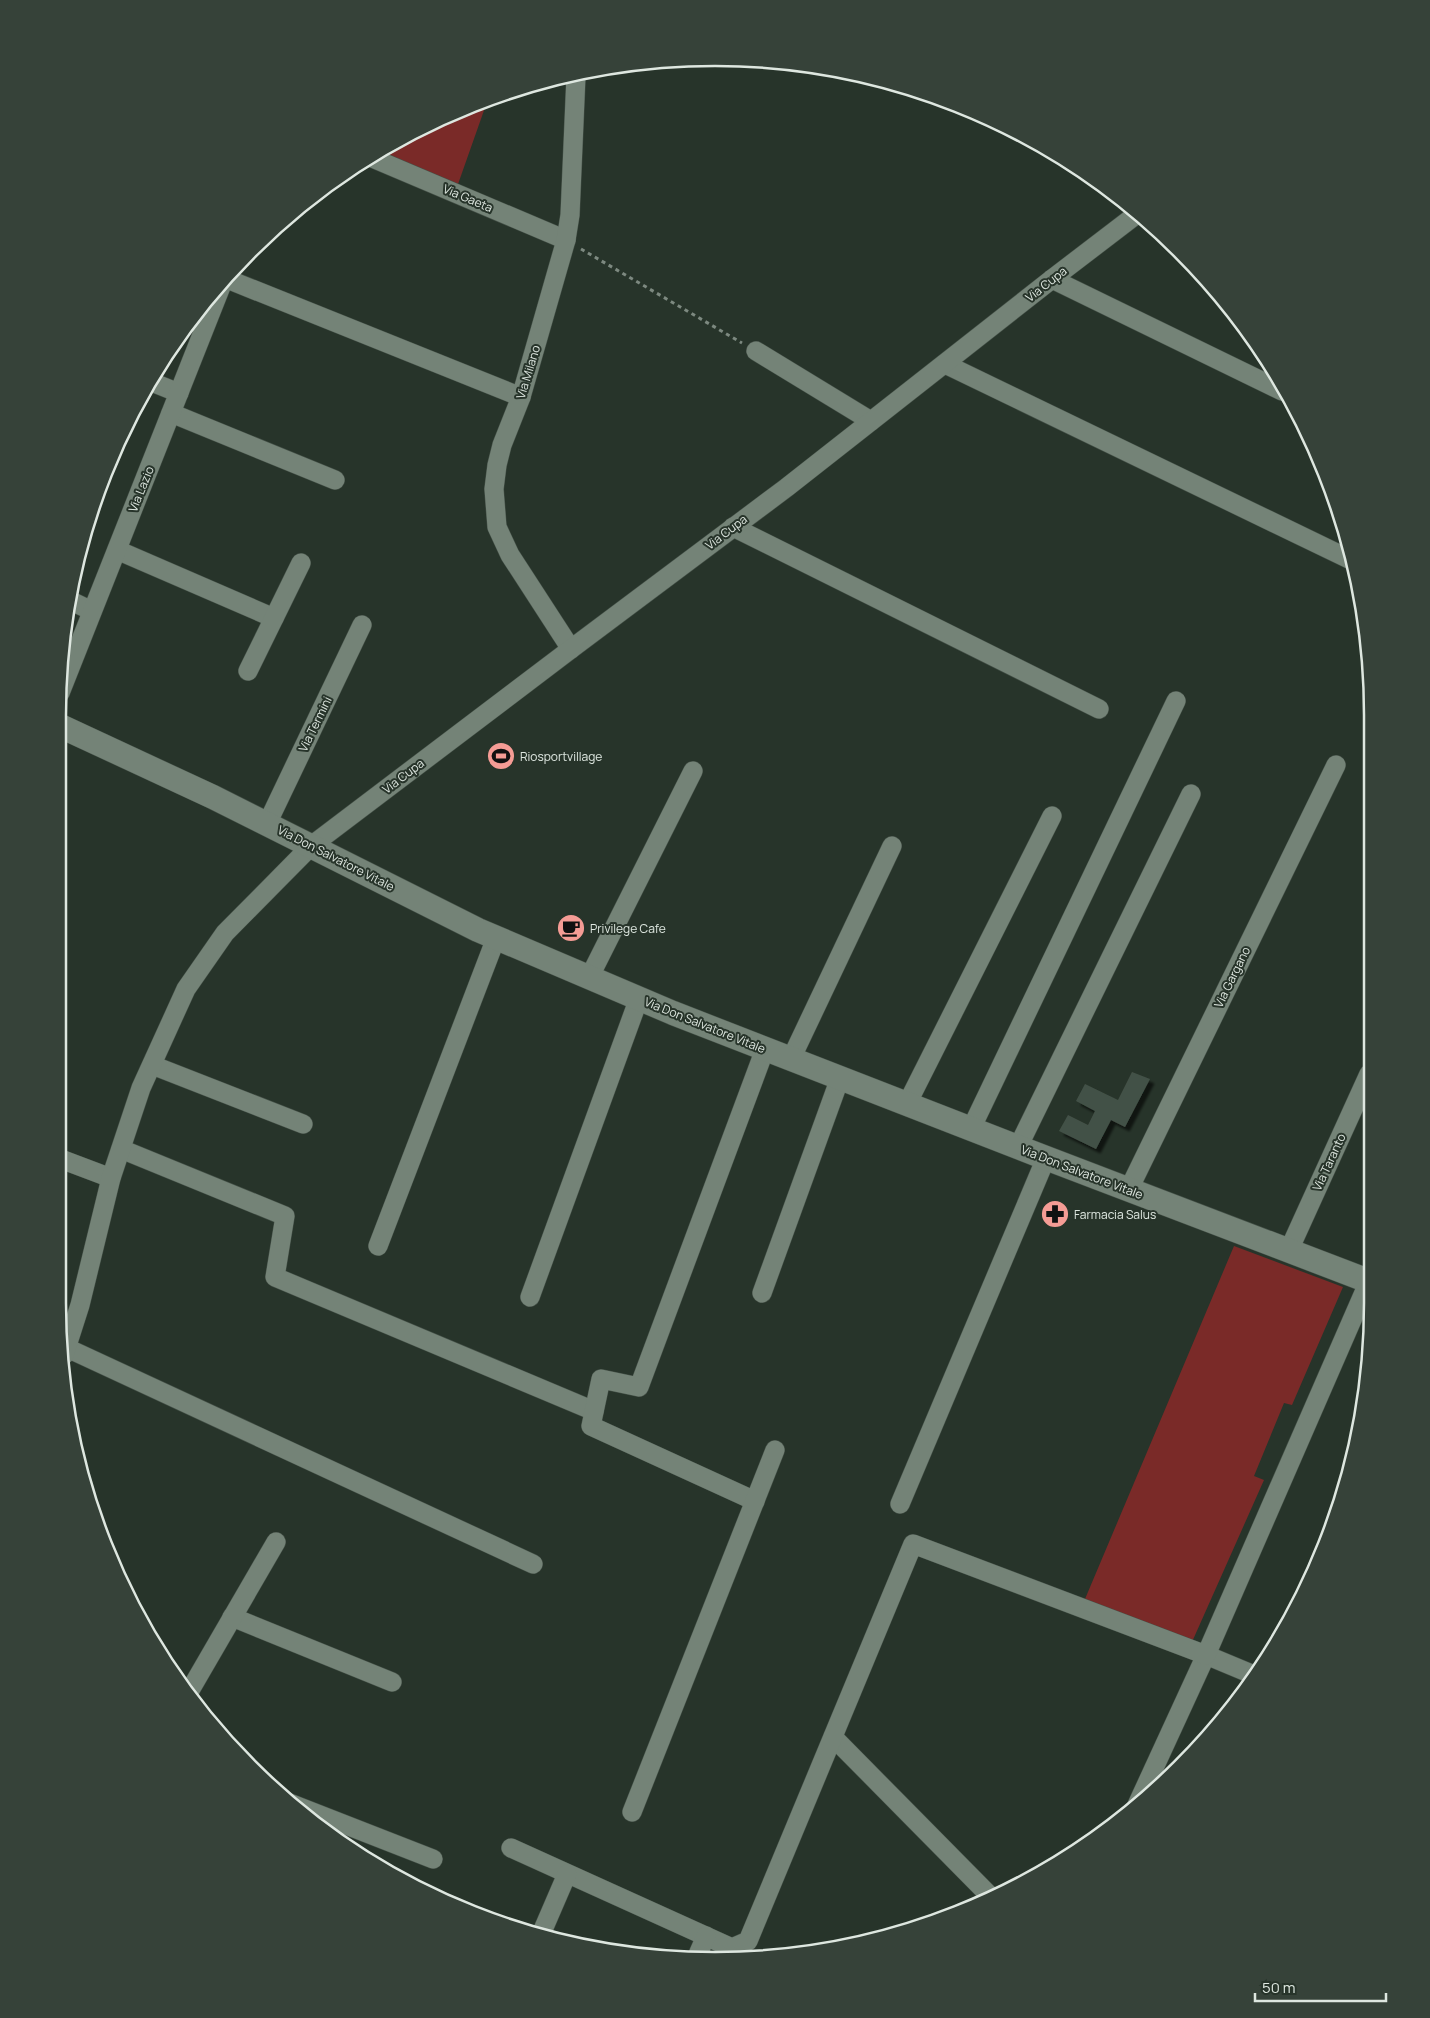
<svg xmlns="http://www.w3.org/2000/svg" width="1430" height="2018" viewBox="0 0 1430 2018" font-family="Manrope,sans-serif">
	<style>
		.green { fill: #7a2a28 }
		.building { fill: #435147; filter: url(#shadow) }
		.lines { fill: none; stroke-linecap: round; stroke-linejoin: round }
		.minor-casing { stroke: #455148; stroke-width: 20 }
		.tertiary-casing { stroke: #455148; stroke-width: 25 }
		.path { stroke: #7d8980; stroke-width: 3; stroke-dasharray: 4 4; stroke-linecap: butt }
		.minor { stroke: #748377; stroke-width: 19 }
		.tertiary { stroke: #748377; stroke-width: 24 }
		.labels { text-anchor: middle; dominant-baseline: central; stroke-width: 4; stroke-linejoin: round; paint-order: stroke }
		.street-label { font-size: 12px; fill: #dee7e0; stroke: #27342a }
		.poi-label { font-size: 12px; fill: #dee7e0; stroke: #27342a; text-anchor: start }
		.rim { fill: none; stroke: #dee7e0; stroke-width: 2.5 }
	</style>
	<defs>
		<filter id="shadow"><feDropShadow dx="4.5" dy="4.5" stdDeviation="1" flood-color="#0009"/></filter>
	</defs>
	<rect width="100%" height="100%" fill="#27342a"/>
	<g class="green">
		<polygon points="488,99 457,187 382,156 386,146"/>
		<polygon points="1234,1246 1343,1287 1292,1405 1284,1403 1254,1476 1264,1480 1192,1642 1085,1599"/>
	</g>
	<polygon class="building" points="1132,1072 1150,1079 1125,1127 1111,1120 1096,1149 1059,1131 1068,1115 1088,1125 1095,1111 1076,1101 1085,1084 1118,1100"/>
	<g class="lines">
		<defs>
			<g id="minor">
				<polyline points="370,157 566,240"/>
				<polyline points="227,279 521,397"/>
				<polyline points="1052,279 1282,391"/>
				<polyline points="756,351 871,421"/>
				<polyline points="945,364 1351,560"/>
				<polyline points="149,381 179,393"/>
				<polyline points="171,413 335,480"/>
				<polyline points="733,527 1099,709"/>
				<polyline points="117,550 274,618"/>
				<polyline points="69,600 92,611"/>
				<polyline points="571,649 510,555 497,527 494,489 497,465 502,445 521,397 566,240 570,215 576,76"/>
				<polyline points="248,671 301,563"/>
				<polyline points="60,693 222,284"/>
				<polyline points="267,824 362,625"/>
				<polyline points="590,976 693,771"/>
				<polyline points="791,1059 892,846"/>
				<polyline points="152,1065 303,1124"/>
				<polyline points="907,1104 1052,816"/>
				<polyline points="971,1129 1176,701"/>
				<polyline points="1018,1147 1191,794"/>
				<polyline points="121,1149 285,1216 275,1277 594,1411"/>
				<polyline points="58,1158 111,1178"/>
				<polyline points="1129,1189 1336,765"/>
				<polyline points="378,1246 496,938"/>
				<polyline points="1289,1250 1369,1074"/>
				<polyline points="762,1293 840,1078"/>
				<polyline points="530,1297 639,998"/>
				<polyline points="67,1348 533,1564"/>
				<polyline points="64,1355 80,1305 111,1178 141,1088 186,989 225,933 311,846 571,649 786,488 1052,279 1137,214"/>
				<polyline points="755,1501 591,1426 601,1379 639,1387 765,1049"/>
				<polyline points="900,1504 1046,1158"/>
				<polyline points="232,1617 392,1682"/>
				<polyline points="189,1692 276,1542"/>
				<polyline points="833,1737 992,1898"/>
				<polyline points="287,1802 433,1859"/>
				<polyline points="1137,1805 1206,1655 1254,1675"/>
				<polyline points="632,1812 775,1450"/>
				<polyline points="511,1848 732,1948 748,1941 913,1544 1206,1655 1369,1281"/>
				<polyline points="542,1932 567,1874"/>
				<polyline points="696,1959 706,1936"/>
			</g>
			<polyline id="tertiary" points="58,725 213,797 478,930 673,1013 1046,1158 1371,1282"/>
		</defs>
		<use href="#minor" class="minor-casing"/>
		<use href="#tertiary" class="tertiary-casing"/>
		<polyline class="path" points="581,249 742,343"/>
		<use href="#minor" class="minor"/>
		<use href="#tertiary" class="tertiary"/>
	</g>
	<defs>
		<symbol id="stadium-disc" viewBox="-11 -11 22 22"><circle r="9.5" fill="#f59c95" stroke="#27342a"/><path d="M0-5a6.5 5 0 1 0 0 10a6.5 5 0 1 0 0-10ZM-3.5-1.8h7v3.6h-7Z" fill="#111"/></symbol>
		<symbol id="cafe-disc" viewBox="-11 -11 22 22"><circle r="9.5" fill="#f59c95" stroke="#27342a"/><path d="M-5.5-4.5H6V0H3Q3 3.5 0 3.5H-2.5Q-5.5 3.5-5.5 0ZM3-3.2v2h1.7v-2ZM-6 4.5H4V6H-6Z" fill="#111"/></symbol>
		<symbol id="pharmacy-disc" viewBox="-11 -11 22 22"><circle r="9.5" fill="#f59c95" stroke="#27342a"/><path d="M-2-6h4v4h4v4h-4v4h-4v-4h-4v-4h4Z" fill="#111"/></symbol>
	</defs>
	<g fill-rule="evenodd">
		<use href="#stadium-disc" x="485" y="740" width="32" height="32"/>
		<use href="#cafe-disc" x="555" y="912" width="32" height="32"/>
		<use href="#pharmacy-disc" x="1039" y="1198" width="32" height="32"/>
	</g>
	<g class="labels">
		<g class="street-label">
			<text transform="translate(468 198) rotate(23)">Via Gaeta</text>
			<text transform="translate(1046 284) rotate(-38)">Via Cupa</text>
			<text transform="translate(528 372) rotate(-73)">Via Milano</text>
			<text transform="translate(141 489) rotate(-68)">Via Lazio</text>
			<text transform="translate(726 532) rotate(-37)">Via Cupa</text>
			<text transform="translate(315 724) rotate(-64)">Via Termini</text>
			<text transform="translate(403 776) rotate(-37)">Via Cupa</text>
			<text transform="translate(336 858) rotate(27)">Via Don Salvatore Vitale</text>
			<text transform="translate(1232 977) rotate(-64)">Via Gargano</text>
			<text transform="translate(705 1025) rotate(22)">Via Don Salvatore Vitale</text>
			<text transform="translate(1329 1162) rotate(-65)">Via Taranto</text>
			<text transform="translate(1082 1172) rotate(21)">Via Don Salvatore Vitale</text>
		</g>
		<g class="poi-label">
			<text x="520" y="756">Riosportvillage</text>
			<text x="590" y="928">Privilege Cafe</text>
			<text x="1074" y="1214">Farmacia Salus</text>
		</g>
	</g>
	<path d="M0 0H1430V2018H0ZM715 66H715A649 649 0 0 1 1364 715V1303A649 649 0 0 1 715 1952H715A649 649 0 0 1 66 1303V715A649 649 0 0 1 715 66Z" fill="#364239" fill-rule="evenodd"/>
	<path class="rim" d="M715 66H715A649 649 0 0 1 1364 715V1303A649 649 0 0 1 715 1952H715A649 649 0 0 1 66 1303V715A649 649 0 0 1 715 66Z"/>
	<path d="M1255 1993v8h131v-8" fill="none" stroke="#dee7e0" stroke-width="2.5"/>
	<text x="1262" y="1993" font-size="15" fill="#dee7e0" stroke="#27342a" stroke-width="4" paint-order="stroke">50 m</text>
</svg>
